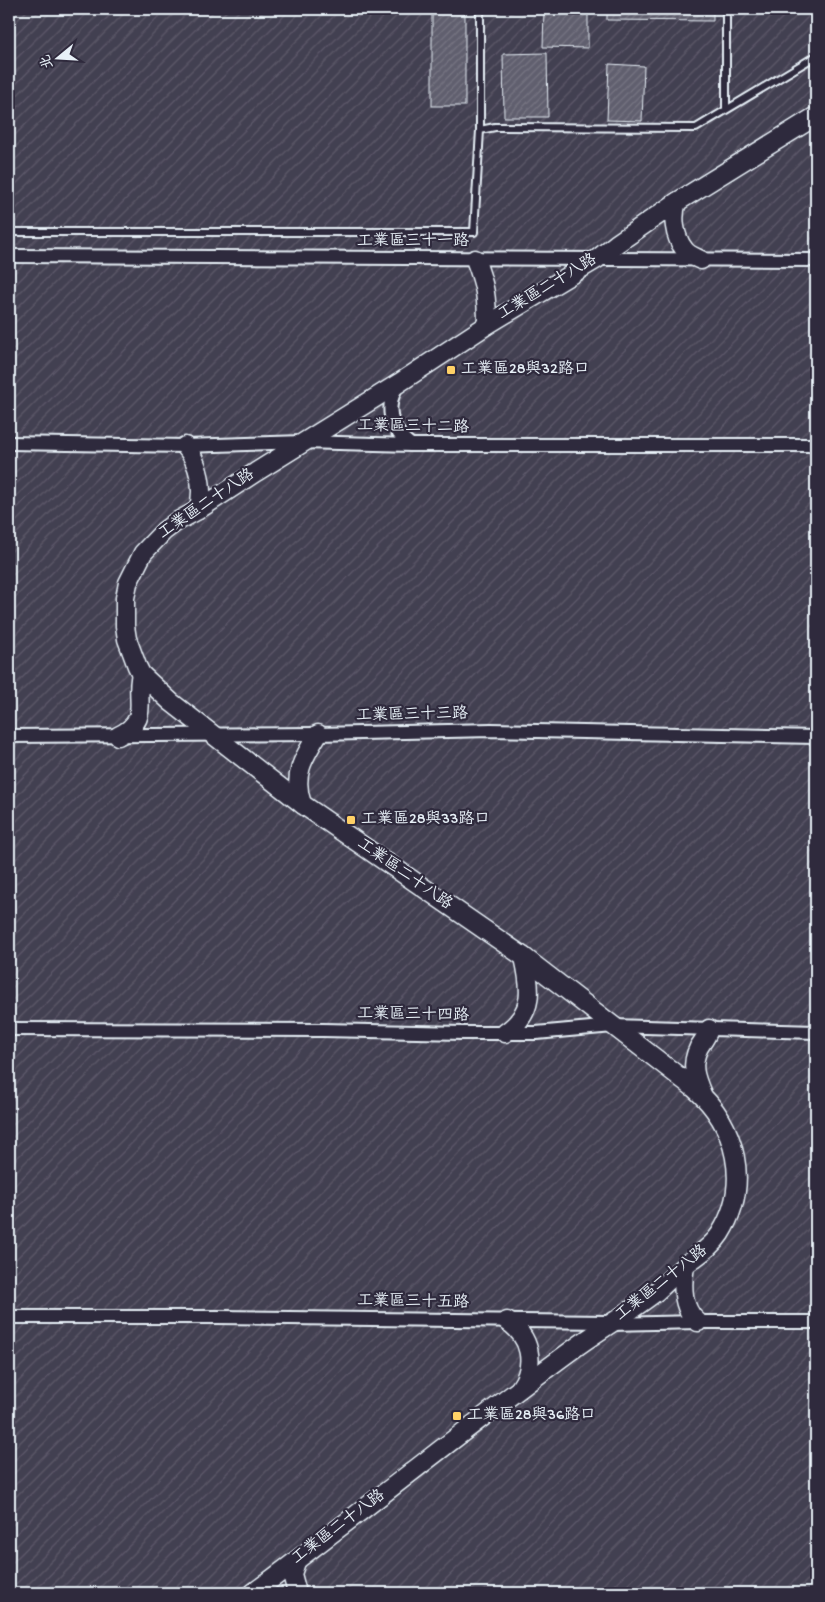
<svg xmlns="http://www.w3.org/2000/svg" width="825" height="1602" viewBox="0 0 825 1602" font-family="'Gochi Hand','LXGW WenKai TC',sans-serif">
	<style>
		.industrial { fill: url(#industrial-furrows) }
		.building { fill: url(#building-hatch); stroke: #e8f1f8 }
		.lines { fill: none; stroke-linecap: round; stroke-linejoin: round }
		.lane-casing { stroke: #e8f1f8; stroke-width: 10 }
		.street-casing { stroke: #e8f1f8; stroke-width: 16 }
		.secondary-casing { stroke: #e8f1f8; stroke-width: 21 }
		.lane { stroke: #2f2a3d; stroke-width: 6 }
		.street { stroke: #2f2a3d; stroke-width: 12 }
		.secondary { stroke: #2f2a3d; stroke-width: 18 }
		.poi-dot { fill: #ffd166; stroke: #2f2a3d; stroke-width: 2 }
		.labels { text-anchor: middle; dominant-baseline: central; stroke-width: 4.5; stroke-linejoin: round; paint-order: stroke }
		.street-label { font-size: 16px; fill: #e8f1f8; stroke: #2f2a3d }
		.poi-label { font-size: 16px; fill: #e8f1f8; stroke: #2f2a3d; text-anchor: start }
	</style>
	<defs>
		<pattern id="industrial-furrows" width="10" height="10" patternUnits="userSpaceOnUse" patternTransform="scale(1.25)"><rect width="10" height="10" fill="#433f51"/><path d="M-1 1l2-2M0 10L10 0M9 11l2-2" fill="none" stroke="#5e5b6b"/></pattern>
		<pattern id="building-hatch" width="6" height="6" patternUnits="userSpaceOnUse" patternTransform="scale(1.25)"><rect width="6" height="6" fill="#605e6e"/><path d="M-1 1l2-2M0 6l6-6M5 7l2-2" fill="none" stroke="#777683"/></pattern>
	</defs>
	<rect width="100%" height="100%" fill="#363244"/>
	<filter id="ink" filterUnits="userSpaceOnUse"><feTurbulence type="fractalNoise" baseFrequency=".02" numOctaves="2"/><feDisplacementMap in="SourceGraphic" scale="10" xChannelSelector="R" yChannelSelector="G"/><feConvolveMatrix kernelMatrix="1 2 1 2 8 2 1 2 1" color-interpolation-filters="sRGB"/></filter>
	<g filter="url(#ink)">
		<rect class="industrial" x="9" y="9" width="807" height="1584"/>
		<g class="building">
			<rect x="432" y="9" width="33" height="97"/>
			<polygon points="544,9 588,9 588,48 543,47"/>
			<polygon points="607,9 713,9 713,21 607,20"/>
			<polygon points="547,53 548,117 504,117 503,54"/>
			<polygon points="609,64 644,66 642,121 607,120"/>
		</g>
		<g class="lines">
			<defs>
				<g id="lane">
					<polyline points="726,109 726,9"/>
					<polyline points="480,130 495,127 696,128 816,56"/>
					<polyline points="9,232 474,232 480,130 480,9"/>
				</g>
				<g id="street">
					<polyline points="9,256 816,260"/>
					<path d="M399 383C384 406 389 429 411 445"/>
					<polyline points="9,443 185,446 303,442 411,445 816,445"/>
					<polyline points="9,736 318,734 491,730 816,737"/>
					<polyline points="9,1029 323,1030 463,1033 536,1033 613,1026 816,1032"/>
					<polyline points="9,1317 218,1317 607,1322 611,1324 698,1322 816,1322"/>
				</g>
				<g id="secondary">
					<path d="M677 202C672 216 674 236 684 249 688 255 695 257 701 260"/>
					<path d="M475 259C485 285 487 297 487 325"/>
					<path d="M185 446C199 462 205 490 198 510"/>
					<path d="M118 736C152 720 134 700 141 674"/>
					<path d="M302 804C292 776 303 758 318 734"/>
					<path d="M505 1033C535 1013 531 988 524 957"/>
					<path d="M702 1094C695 1077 690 1065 699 1047 703 1041 707 1036 709 1029"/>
					<path d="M685 1265C682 1284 681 1309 698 1322"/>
					<path d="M507 1321C530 1336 537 1364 520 1388"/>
					<polyline points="296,1562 292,1574 297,1593"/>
					<path d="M253 1593C360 1514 464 1429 572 1350 599 1330 629 1313 656 1292 665 1284 674 1275 684 1266 696 1256 711 1248 720 1234 751 1185 737 1125 694 1088L524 957 302 804 171 702 141 674 137 666 127 639 125 626V598L128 583 143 553 164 531 176 522 198 510 256 472 399 383 487 325 597 259 616 244 677 202 816 116"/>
				</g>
			</defs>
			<use href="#lane" class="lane-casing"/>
			<use href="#street" class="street-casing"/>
			<use href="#secondary" class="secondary-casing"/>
			<use href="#lane" class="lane"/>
			<use href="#street" class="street"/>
			<use href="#secondary" class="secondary"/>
		</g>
	</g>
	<g class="poi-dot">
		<rect x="446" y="365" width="10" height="10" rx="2.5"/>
		<rect x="346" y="815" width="10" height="10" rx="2.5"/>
		<rect x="452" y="1411" width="10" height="10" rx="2.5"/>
	</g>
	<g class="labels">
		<g class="street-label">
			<text x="413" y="242">工業區三十一路</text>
			<text transform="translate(548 288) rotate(-31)">工業區二十八路</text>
			<text transform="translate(413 428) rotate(1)">工業區三十二路</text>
			<text transform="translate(207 505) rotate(-34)">工業區二十八路</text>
			<text transform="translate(412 716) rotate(-1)">工業區三十三路</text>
			<text transform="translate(404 875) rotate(35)">工業區二十八路</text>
			<text transform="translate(413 1016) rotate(1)">工業區三十四路</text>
			<text transform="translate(662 1284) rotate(-38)">工業區二十八路</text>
			<text transform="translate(413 1303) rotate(1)">工業區三十五路</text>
			<text transform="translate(339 1528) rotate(-37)">工業區二十八路</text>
		</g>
		<g class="poi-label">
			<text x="461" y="370">工業區28與32路口</text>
			<text x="361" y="820">工業區28與33路口</text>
			<text x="467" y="1416">工業區28與36路口</text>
		</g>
	</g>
	<rect width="825" height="1602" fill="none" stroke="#2f2a3d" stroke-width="30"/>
	<rect x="15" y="15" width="795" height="1572" fill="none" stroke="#e8f1f8" stroke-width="2" filter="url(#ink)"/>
	<g transform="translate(58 58) rotate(252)" stroke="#2f2a3d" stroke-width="4" paint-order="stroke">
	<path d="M0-4L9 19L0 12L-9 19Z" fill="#e8f1f8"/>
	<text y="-8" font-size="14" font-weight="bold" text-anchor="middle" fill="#e8f1f8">北</text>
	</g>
</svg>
